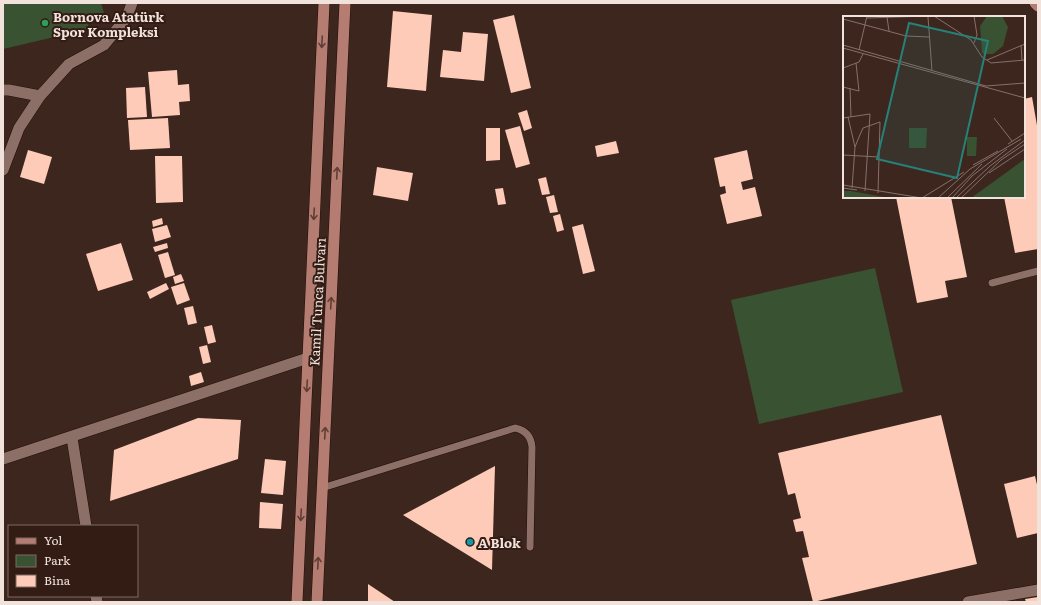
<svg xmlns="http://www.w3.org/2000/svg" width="1041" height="605" viewBox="0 0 1041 605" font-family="Literata,serif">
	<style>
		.green { fill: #385232 }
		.building { fill: #fecbb9 }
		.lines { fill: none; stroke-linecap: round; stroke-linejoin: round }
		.service-casing { stroke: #230e07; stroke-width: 8 }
		.minor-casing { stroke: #230e07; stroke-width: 12 }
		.primary-casing { stroke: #230e07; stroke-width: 12 }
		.service { stroke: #8c7067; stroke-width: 7 }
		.minor { stroke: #8c7067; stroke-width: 11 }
		.primary { stroke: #b57d72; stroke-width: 11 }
		.oneway { stroke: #603e35 }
		.leisure-dot { fill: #2e9e5b; stroke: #321c14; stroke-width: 1.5 }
		.culture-dot { fill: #0f9aa8; stroke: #321c14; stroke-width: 1.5 }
		.labels { text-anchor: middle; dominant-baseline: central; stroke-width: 4; stroke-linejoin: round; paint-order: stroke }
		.poi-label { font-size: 13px; font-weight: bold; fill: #f2e2dc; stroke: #321c14; text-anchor: start }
		.street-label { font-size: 13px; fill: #f2e2dc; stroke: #321c14 }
		.inset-road { fill: none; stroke: #85716a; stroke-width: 1 }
		.view { fill: #268179; fill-opacity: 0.15; stroke: #268179; stroke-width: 2 }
		.inset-edge { fill: none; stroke: #f2e2dc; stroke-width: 2 }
	</style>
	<rect width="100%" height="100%" fill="#3d261e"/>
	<g class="green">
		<polygon points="3,3 101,3 104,13 86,17 89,29 3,49"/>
		<polygon points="875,268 903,392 759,424 731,300"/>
	</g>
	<g class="building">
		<polygon points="393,11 432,15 426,91 387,87"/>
		<polygon points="514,15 531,88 511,93 493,20"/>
		<polygon points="463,32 488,34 484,81 440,77 443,50 461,52"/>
		<polygon points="177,70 178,85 189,84 190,101 179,102 180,115 152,117 148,72"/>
		<polygon points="145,87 147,117 127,118 126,88"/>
		<polygon points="1032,97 1038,131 1038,249 1015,253 1004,197 1024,197 1024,99"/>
		<polygon points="527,110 532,128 524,131 518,113"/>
		<polygon points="168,118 170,148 130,150 128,120"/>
		<polygon points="520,126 530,164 516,168 505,130"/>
		<polygon points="486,128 500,128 500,160 486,161"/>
		<polygon points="616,141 619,153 597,157 595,146"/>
		<polygon points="28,150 52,157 44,184 20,177"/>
		<polygon points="747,150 753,179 741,182 743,190 755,187 762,216 727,224 720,195 726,193 725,186 720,187 714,158"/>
		<polygon points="155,156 182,156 183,202 156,203"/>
		<polygon points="377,167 413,173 408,201 373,195"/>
		<polygon points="546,177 550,194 542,195 538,179"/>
		<polygon points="503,188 506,204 498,205 495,189"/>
		<polygon points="554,195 558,212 550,213 546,197"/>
		<polygon points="896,197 951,197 967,277 945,281 948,297 917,303"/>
		<polygon points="560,214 564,230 557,232 553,216"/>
		<polygon points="162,218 163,224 153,227 152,221"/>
		<polygon points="583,224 595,271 583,274 572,227"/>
		<polygon points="167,225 171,237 155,242 152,229"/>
		<polygon points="121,243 133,280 98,291 86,254"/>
		<polygon points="167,243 168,248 155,252 153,247"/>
		<polygon points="168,252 175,275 165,278 158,255"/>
		<polygon points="181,274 184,281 175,284 173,277"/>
		<polygon points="166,283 169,289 150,299 147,292"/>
		<polygon points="184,283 190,300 177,305 171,287"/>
		<polygon points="193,306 197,323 188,325 184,308"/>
		<polygon points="212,325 216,342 208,344 204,327"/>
		<polygon points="207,345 211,362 203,364 199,347"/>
		<polygon points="201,372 204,382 191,386 189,376"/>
		<polygon points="941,415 977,564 813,602 802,558 809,557 803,531 796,532 793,520 801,518 795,493 788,495 778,453"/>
		<polygon points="198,418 241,420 238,459 110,501 114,450"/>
		<polygon points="265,459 286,461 283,495 261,493"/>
		<polygon points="495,466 492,570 403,515"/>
		<polygon points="1035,476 1038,489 1038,533 1017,538 1004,484"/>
		<polygon points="260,502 283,504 281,529 259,528"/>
		<polygon points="368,584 395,602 368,602"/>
		<polygon points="1038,597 1038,602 1026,602 1025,599"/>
	</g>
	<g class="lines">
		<defs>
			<g id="service">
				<polyline points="992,283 1038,271"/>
				<path d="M322 488 515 428C525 430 531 436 532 447L530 547"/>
			</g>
			<g id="minor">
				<polyline points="3,90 9,90 40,96"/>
				<polyline points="3,170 19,128 40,96 69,64 104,45 127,17 132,3"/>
				<polyline points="72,438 86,526"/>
				<polyline points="3,459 308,358"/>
				<polyline points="96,596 97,602"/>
				<polyline points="968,602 1038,590"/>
			</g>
			<g id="primary">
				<polyline points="1035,3 1038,6"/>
				<polyline points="297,602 324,3"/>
				<polyline points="317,602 345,3"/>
			</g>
		</defs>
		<use href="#service" class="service-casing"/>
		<use href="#minor" class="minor-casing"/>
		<use href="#primary" class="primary-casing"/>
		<use href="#service" class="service"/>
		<use href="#minor" class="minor"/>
		<use href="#primary" class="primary"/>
	</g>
	<defs><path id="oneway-shaft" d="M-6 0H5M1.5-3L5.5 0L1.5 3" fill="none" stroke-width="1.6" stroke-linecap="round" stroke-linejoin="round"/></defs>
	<g class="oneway">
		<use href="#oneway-shaft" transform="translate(322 42) rotate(93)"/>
		<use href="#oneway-shaft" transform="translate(337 173) rotate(-87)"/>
		<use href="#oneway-shaft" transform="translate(314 214) rotate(93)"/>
		<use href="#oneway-shaft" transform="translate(331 303) rotate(-87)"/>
		<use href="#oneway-shaft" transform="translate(307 386) rotate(93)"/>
		<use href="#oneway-shaft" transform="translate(325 433) rotate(-87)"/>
		<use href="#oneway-shaft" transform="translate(301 515) rotate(93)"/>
		<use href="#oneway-shaft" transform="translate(318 563) rotate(-87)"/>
	</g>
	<circle class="leisure-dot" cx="45" cy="23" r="4"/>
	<circle class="culture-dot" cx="470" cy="542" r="4"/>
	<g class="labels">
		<g class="poi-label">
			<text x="53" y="16">Bornova Atatürk<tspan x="53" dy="15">Spor Kompleksi</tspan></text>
			<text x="478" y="542">A Blok</text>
		</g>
		<g class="street-label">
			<text transform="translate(317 302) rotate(-87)">Kamil Tunca Bulvarı</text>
		</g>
	</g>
	<g transform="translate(843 16)">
		<rect width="182" height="182" fill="#3d261e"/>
		<path d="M144 0H159L165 11 160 30 150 38H140L139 36 137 10ZM66 112H84L83 132H66ZM124 121H134L133 140H124ZM182 143V182H128L179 145ZM0 175H8L46 182H0Z" fill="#385232"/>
		<path class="inset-road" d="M91 0 128 24 139 41 148 47 182 44M131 0 134 19 131 27M44 1 46 15M85 1 89 55M24 2 85 0M0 3 63 20 86 21M0 29 143 70 182 67M178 29 179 44M0 32 182 82M16 34 24 0M144 44 182 28M0 52 16 46 20 38M0 71 16 75 13 47M7 72 8 101M5 101 12 131M0 102 27 98 22 175M151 102 169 125M165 128 182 117M0 139 36 141M130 149 155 135M146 157 182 133M0 169 79 182M0 172 14 174M9 172 12 131 16 121 20 112 37 106 35 177M79 182 121 156M95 182 127 153 178 123M104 182 139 148M109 182 129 160 164 133M113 182 147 150 182 124M118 182 158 144 182 128"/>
		<path class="view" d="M66 7 145 25 114 162 34 143Z"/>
		<rect width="182" height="182" class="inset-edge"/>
	</g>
	<rect width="1041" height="605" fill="none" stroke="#f2e2dc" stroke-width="8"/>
	<rect x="8" y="525" width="130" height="72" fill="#321c14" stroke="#7f6b64"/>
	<rect x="16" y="538" width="20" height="6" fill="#b57d72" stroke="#7f6b64"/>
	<text x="44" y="545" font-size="12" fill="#f2e2dc">Yol</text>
	<rect x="16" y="555" width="20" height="12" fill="#385232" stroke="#7f6b64"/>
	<text x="44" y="565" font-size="12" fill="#f2e2dc">Park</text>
	<rect x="16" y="575" width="20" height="12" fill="#fecbb9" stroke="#7f6b64"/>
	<text x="44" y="585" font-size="12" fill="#f2e2dc">Bina</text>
</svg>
